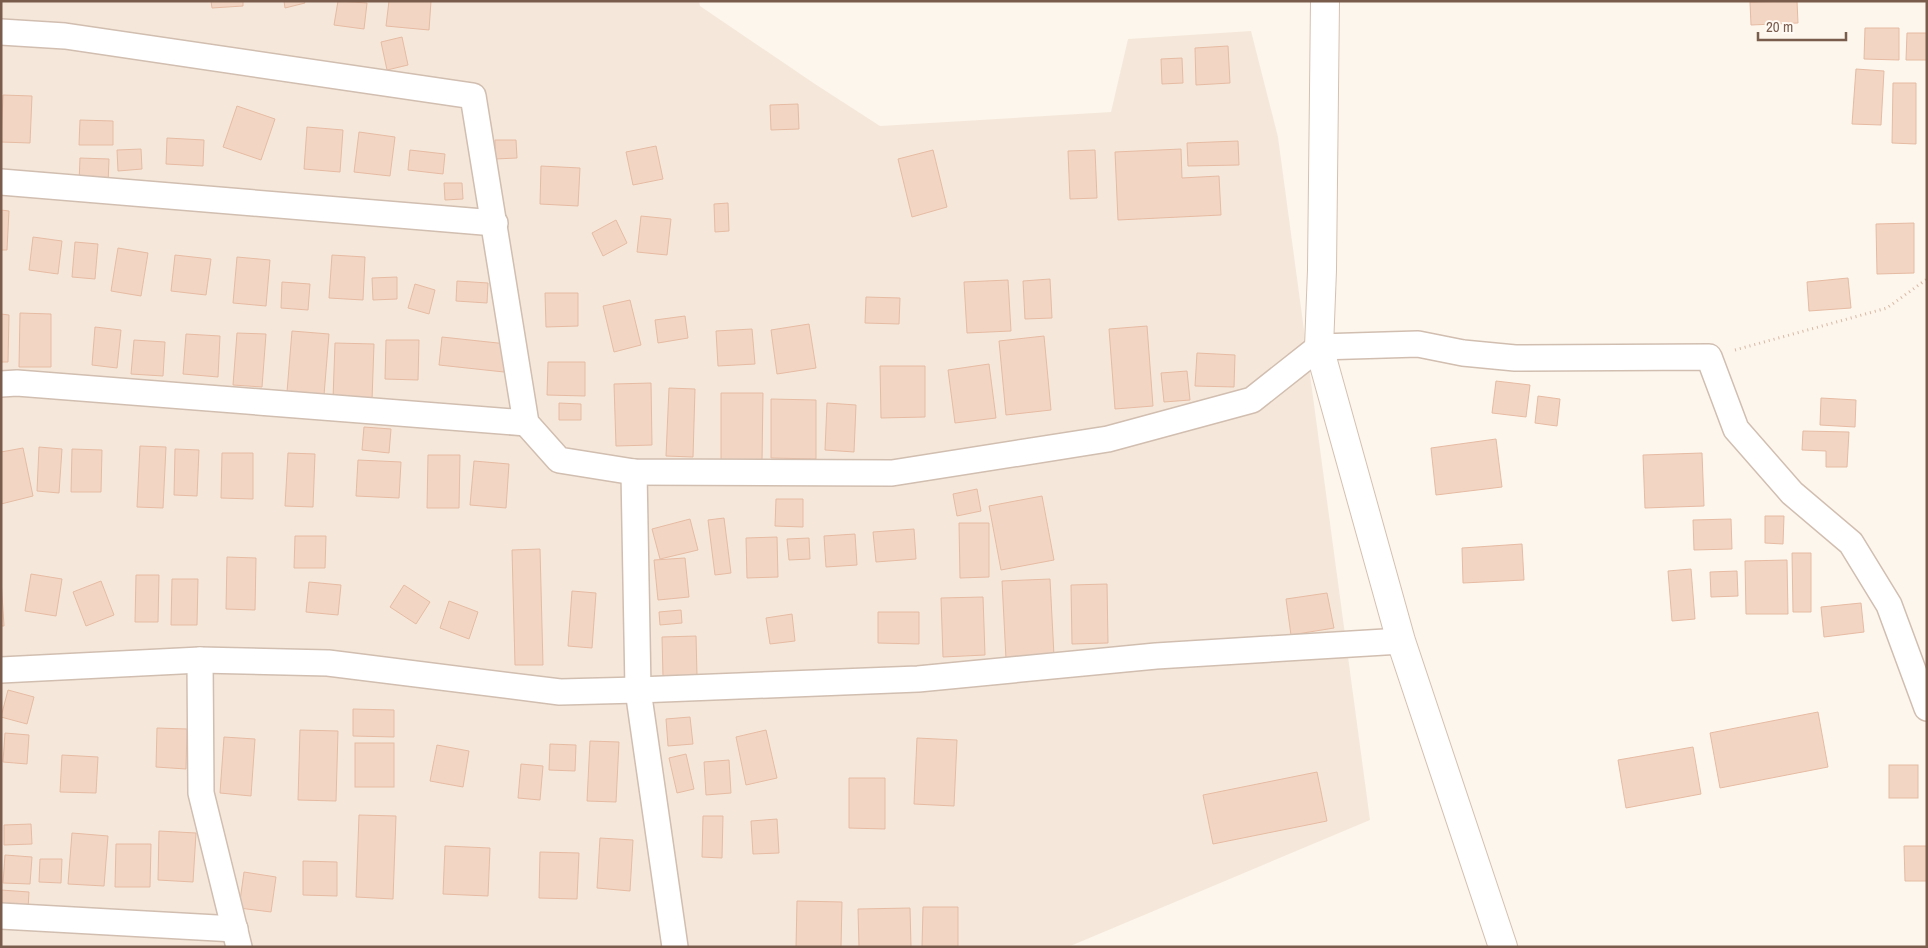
<svg xmlns="http://www.w3.org/2000/svg" width="1928" height="948" viewBox="0 0 1928 948" font-family="'Archivo Narrow',sans-serif">
	<style>
		.residential { fill: #f5e8da }
		.building { fill: #f3d5c3; stroke: #e6bba3 }
		.lines { fill: none; stroke-linecap: round; stroke-linejoin: round }
		.street-casing { stroke: #d1beb0; stroke-width: 28 }
		.secondary-casing { stroke: #d6c0b0; stroke-width: 30 }
		.path { stroke: #d9b8a5; stroke-width: 3; stroke-dasharray: 1 4; stroke-linecap: butt }
		.street { stroke: #fff; stroke-width: 25 }
		.secondary { stroke: #fff; stroke-width: 28 }
	</style>
	<rect width="100%" height="100%" fill="#fdf6ec"/>
	<polygon class="residential" points="1,1 699,1 700,6 815,84 880,126 1111,112 1128,39 1251,31 1278,137 1370,820 1068,947 1,947"/>
	<g class="building">
		<polygon points="211,1 243,1 243,6 212,8"/>
		<polygon points="284,1 304,1 305,3 285,8"/>
		<polygon points="338,1 367,3 364,29 334,25"/>
		<polygon points="389,1 431,1 429,30 386,26"/>
		<polygon points="1797,1 1798,23 1751,25 1750,2"/>
		<polygon points="1865,28 1899,28 1899,60 1864,59"/>
		<polygon points="1907,33 1927,33 1927,60 1906,60"/>
		<polygon points="402,37 408,65 387,70 381,42"/>
		<polygon points="1228,46 1230,83 1196,85 1195,48"/>
		<polygon points="1182,58 1183,83 1162,84 1161,59"/>
		<polygon points="1856,69 1884,71 1881,125 1852,124"/>
		<polygon points="1893,83 1916,83 1916,144 1892,143"/>
		<polygon points="3,95 32,96 30,143 1,142"/>
		<polygon points="798,104 799,129 771,130 770,105"/>
		<polygon points="237,106 275,119 261,160 223,147"/>
		<polygon points="80,120 113,121 113,145 79,145"/>
		<polygon points="307,127 343,130 340,172 304,169"/>
		<polygon points="359,132 395,137 390,176 354,172"/>
		<polygon points="167,138 204,140 203,166 166,164"/>
		<polygon points="495,140 516,140 517,158 495,159"/>
		<polygon points="1238,141 1239,165 1188,166 1187,143"/>
		<polygon points="656,146 663,179 633,185 626,152"/>
		<polygon points="141,149 142,169 118,171 117,150"/>
		<polygon points="1181,149 1182,178 1219,176 1221,215 1118,220 1115,152"/>
		<polygon points="410,150 445,154 443,174 408,170"/>
		<polygon points="933,150 947,207 912,217 898,159"/>
		<polygon points="1095,150 1097,198 1070,199 1068,151"/>
		<polygon points="80,158 109,159 108,184 79,183"/>
		<polygon points="541,166 580,168 578,206 540,204"/>
		<polygon points="444,183 462,183 463,199 445,200"/>
		<polygon points="728,203 729,231 715,232 714,204"/>
		<polygon points="1,210 9,211 7,250 1,250"/>
		<polygon points="641,216 671,219 667,255 637,252"/>
		<polygon points="616,220 627,243 603,256 592,233"/>
		<polygon points="1914,223 1914,273 1877,274 1876,224"/>
		<polygon points="33,237 62,241 58,274 29,270"/>
		<polygon points="75,242 98,244 95,279 72,277"/>
		<polygon points="118,248 148,253 141,296 111,291"/>
		<polygon points="175,255 211,259 206,295 171,291"/>
		<polygon points="332,255 365,257 363,300 329,298"/>
		<polygon points="237,257 270,260 266,306 233,303"/>
		<polygon points="397,277 397,299 373,300 372,278"/>
		<polygon points="1848,278 1851,308 1809,311 1807,282"/>
		<polygon points="1050,279 1052,318 1025,319 1023,281"/>
		<polygon points="1008,280 1011,331 967,333 964,282"/>
		<polygon points="457,281 488,283 487,303 456,301"/>
		<polygon points="282,282 310,284 308,310 281,308"/>
		<polygon points="415,284 435,290 429,314 408,308"/>
		<polygon points="545,293 578,293 578,326 546,327"/>
		<polygon points="866,297 900,298 899,324 865,323"/>
		<polygon points="630,300 641,345 614,352 603,306"/>
		<polygon points="20,313 51,314 51,367 19,367"/>
		<polygon points="1,314 9,315 8,362 1,362"/>
		<polygon points="685,316 688,338 658,343 655,320"/>
		<polygon points="809,324 816,368 777,374 771,330"/>
		<polygon points="1147,326 1153,406 1115,409 1109,329"/>
		<polygon points="95,327 121,330 117,368 92,365"/>
		<polygon points="752,329 755,364 718,366 716,331"/>
		<polygon points="292,331 329,334 324,395 287,392"/>
		<polygon points="237,333 266,334 262,387 233,385"/>
		<polygon points="186,334 220,336 218,377 183,374"/>
		<polygon points="1044,336 1051,410 1006,415 999,341"/>
		<polygon points="442,337 507,344 504,372 439,365"/>
		<polygon points="134,340 165,342 163,376 131,374"/>
		<polygon points="386,340 419,340 418,380 385,379"/>
		<polygon points="335,343 374,344 372,400 333,399"/>
		<polygon points="1197,353 1235,355 1234,387 1195,386"/>
		<polygon points="548,362 585,362 585,396 547,395"/>
		<polygon points="989,364 996,418 955,423 948,370"/>
		<polygon points="880,366 925,366 925,417 881,418"/>
		<polygon points="1187,371 1190,400 1164,402 1161,373"/>
		<polygon points="1496,381 1530,385 1526,417 1492,413"/>
		<polygon points="651,383 652,445 616,446 614,384"/>
		<polygon points="669,388 695,389 693,457 666,456"/>
		<polygon points="721,393 763,393 762,462 721,462"/>
		<polygon points="1538,396 1560,399 1557,426 1535,423"/>
		<polygon points="1821,398 1856,400 1855,427 1820,425"/>
		<polygon points="771,399 816,400 816,459 771,458"/>
		<polygon points="559,403 581,404 581,420 559,420"/>
		<polygon points="827,403 856,405 854,452 825,450"/>
		<polygon points="364,427 391,429 389,453 362,450"/>
		<polygon points="1803,431 1849,432 1847,467 1826,467 1826,451 1802,450"/>
		<polygon points="1496,439 1502,487 1436,495 1431,448"/>
		<polygon points="140,446 166,447 163,508 137,507"/>
		<polygon points="39,447 62,449 59,493 37,491"/>
		<polygon points="23,448 33,496 1,504 1,452"/>
		<polygon points="72,449 102,450 101,492 71,492"/>
		<polygon points="175,449 199,450 197,496 174,495"/>
		<polygon points="222,453 253,453 253,499 221,498"/>
		<polygon points="288,453 315,454 313,507 285,506"/>
		<polygon points="1702,453 1704,506 1645,508 1643,455"/>
		<polygon points="428,455 460,455 459,508 427,508"/>
		<polygon points="358,460 401,462 399,498 356,496"/>
		<polygon points="474,461 509,464 506,508 470,505"/>
		<polygon points="977,489 981,511 957,516 953,494"/>
		<polygon points="1042,496 1054,560 1001,570 989,506"/>
		<polygon points="776,499 803,499 803,527 775,526"/>
		<polygon points="1765,516 1784,516 1783,544 1765,543"/>
		<polygon points="724,518 731,573 715,575 708,520"/>
		<polygon points="690,519 698,550 660,559 652,529"/>
		<polygon points="1731,519 1732,549 1694,550 1693,520"/>
		<polygon points="959,523 989,523 989,577 960,578"/>
		<polygon points="914,529 916,559 876,562 873,532"/>
		<polygon points="855,534 857,565 826,567 824,536"/>
		<polygon points="295,536 326,536 325,568 294,568"/>
		<polygon points="777,537 778,577 747,578 746,538"/>
		<polygon points="809,538 810,559 789,560 787,539"/>
		<polygon points="1522,544 1524,580 1463,583 1462,548"/>
		<polygon points="540,549 543,665 515,665 512,550"/>
		<polygon points="1792,553 1811,553 1811,612 1793,612"/>
		<polygon points="227,557 256,558 255,610 226,609"/>
		<polygon points="685,558 689,597 658,600 654,560"/>
		<polygon points="1787,560 1788,614 1746,614 1745,561"/>
		<polygon points="1691,569 1695,619 1672,621 1668,571"/>
		<polygon points="1737,571 1738,596 1711,597 1710,572"/>
		<polygon points="31,574 62,579 56,616 25,611"/>
		<polygon points="136,575 159,575 158,622 135,622"/>
		<polygon points="1,579 4,626 1,626"/>
		<polygon points="172,579 198,579 197,625 171,625"/>
		<polygon points="1050,579 1054,656 1006,659 1002,581"/>
		<polygon points="101,581 114,615 86,626 73,592"/>
		<polygon points="309,582 341,585 338,615 306,612"/>
		<polygon points="1107,584 1108,643 1072,644 1071,585"/>
		<polygon points="404,585 430,602 416,624 390,607"/>
		<polygon points="572,591 596,593 592,648 568,646"/>
		<polygon points="1327,593 1334,628 1291,635 1286,599"/>
		<polygon points="983,597 985,655 943,657 941,598"/>
		<polygon points="449,601 478,612 469,639 440,628"/>
		<polygon points="1861,603 1864,632 1824,637 1821,607"/>
		<polygon points="681,610 682,623 660,625 659,612"/>
		<polygon points="878,612 919,612 919,644 878,643"/>
		<polygon points="792,614 795,641 770,644 766,618"/>
		<polygon points="696,636 697,676 663,677 662,637"/>
		<polygon points="8,690 34,697 27,724 1,717"/>
		<polygon points="353,709 394,710 394,737 353,736"/>
		<polygon points="1818,712 1828,767 1720,788 1710,733"/>
		<polygon points="690,717 693,744 668,746 666,719"/>
		<polygon points="157,728 187,729 186,769 156,767"/>
		<polygon points="300,730 338,731 336,801 298,800"/>
		<polygon points="766,730 777,778 746,785 736,737"/>
		<polygon points="5,733 29,735 27,764 3,762"/>
		<polygon points="224,737 255,739 251,796 220,793"/>
		<polygon points="917,738 957,740 954,806 914,804"/>
		<polygon points="590,741 619,742 616,802 587,801"/>
		<rect x="355" y="743" width="39" height="44"/>
		<polygon points="550,744 576,745 575,771 549,770"/>
		<polygon points="437,745 469,751 463,787 430,781"/>
		<polygon points="1693,747 1701,794 1626,808 1618,760"/>
		<polygon points="686,754 694,789 677,793 669,758"/>
		<polygon points="62,755 98,757 96,793 60,792"/>
		<polygon points="729,760 731,793 706,795 704,762"/>
		<polygon points="521,764 543,766 540,800 518,798"/>
		<rect x="1889" y="765" width="29" height="33"/>
		<polygon points="1317,772 1327,821 1213,844 1203,795"/>
		<polygon points="849,778 885,778 885,829 849,828"/>
		<polygon points="359,815 396,816 393,899 356,897"/>
		<polygon points="703,816 723,816 722,858 702,857"/>
		<polygon points="777,819 779,853 753,854 751,821"/>
		<polygon points="31,824 32,844 4,845 4,825"/>
		<polygon points="159,831 196,833 193,882 158,880"/>
		<polygon points="72,833 108,836 104,886 68,884"/>
		<polygon points="600,838 633,840 630,891 597,888"/>
		<polygon points="116,844 151,844 150,887 115,887"/>
		<polygon points="445,846 490,848 488,896 443,894"/>
		<polygon points="1904,846 1927,846 1927,881 1905,881"/>
		<polygon points="540,852 579,853 577,899 539,898"/>
		<polygon points="5,855 32,857 30,884 3,883"/>
		<polygon points="40,859 62,859 61,883 39,882"/>
		<polygon points="303,861 337,862 337,896 303,895"/>
		<polygon points="244,872 276,877 271,912 239,908"/>
		<polygon points="1,890 29,892 28,909 1,908"/>
		<polygon points="797,901 842,902 841,947 796,947"/>
		<polygon points="923,907 958,907 958,947 922,947"/>
		<polygon points="910,908 911,947 859,947 858,909"/>
	</g>
	<g class="lines">
		<defs>
			<g id="street">
				<polyline points="1,32 65,36 473,96 526,423 559,460 634,472 892,473 1108,439 1252,400 1319,347 1418,344 1463,353 1515,358 1709,357 1736,429 1792,493 1851,543 1889,605 1927,708"/>
				<polyline points="1,182 495,223"/>
				<polyline points="1,384 17,383 526,423"/>
				<polyline points="634,472 638,690 675,947"/>
				<polyline points="200,660 201,793 239,947"/>
				<polyline points="1,670 200,660 328,663 560,692 638,690 918,679 1156,656 1401,641"/>
				<polyline points="1,916 235,929"/>
			</g>
			<polyline id="secondary" points="1325,1 1322,270 1319,347 1401,641 1503,947"/>
		</defs>
		<use href="#street" class="street-casing"/>
		<use href="#secondary" class="secondary-casing"/>
		<polyline class="path" points="1735,350 1887,308 1927,279"/>
		<use href="#street" class="street"/>
		<use href="#secondary" class="secondary"/>
	</g>
	<rect width="1928" height="948" fill="none" stroke="#7a5c4d" stroke-width="5"/>
	<path d="M1758 32v8h88v-8" fill="none" stroke="#7a5c4d" stroke-width="2.5"/>
	<text x="1766" y="32" font-size="15" fill="#7a5c4d" stroke="#fffaf3" stroke-width="4" paint-order="stroke">20 m</text>
</svg>
